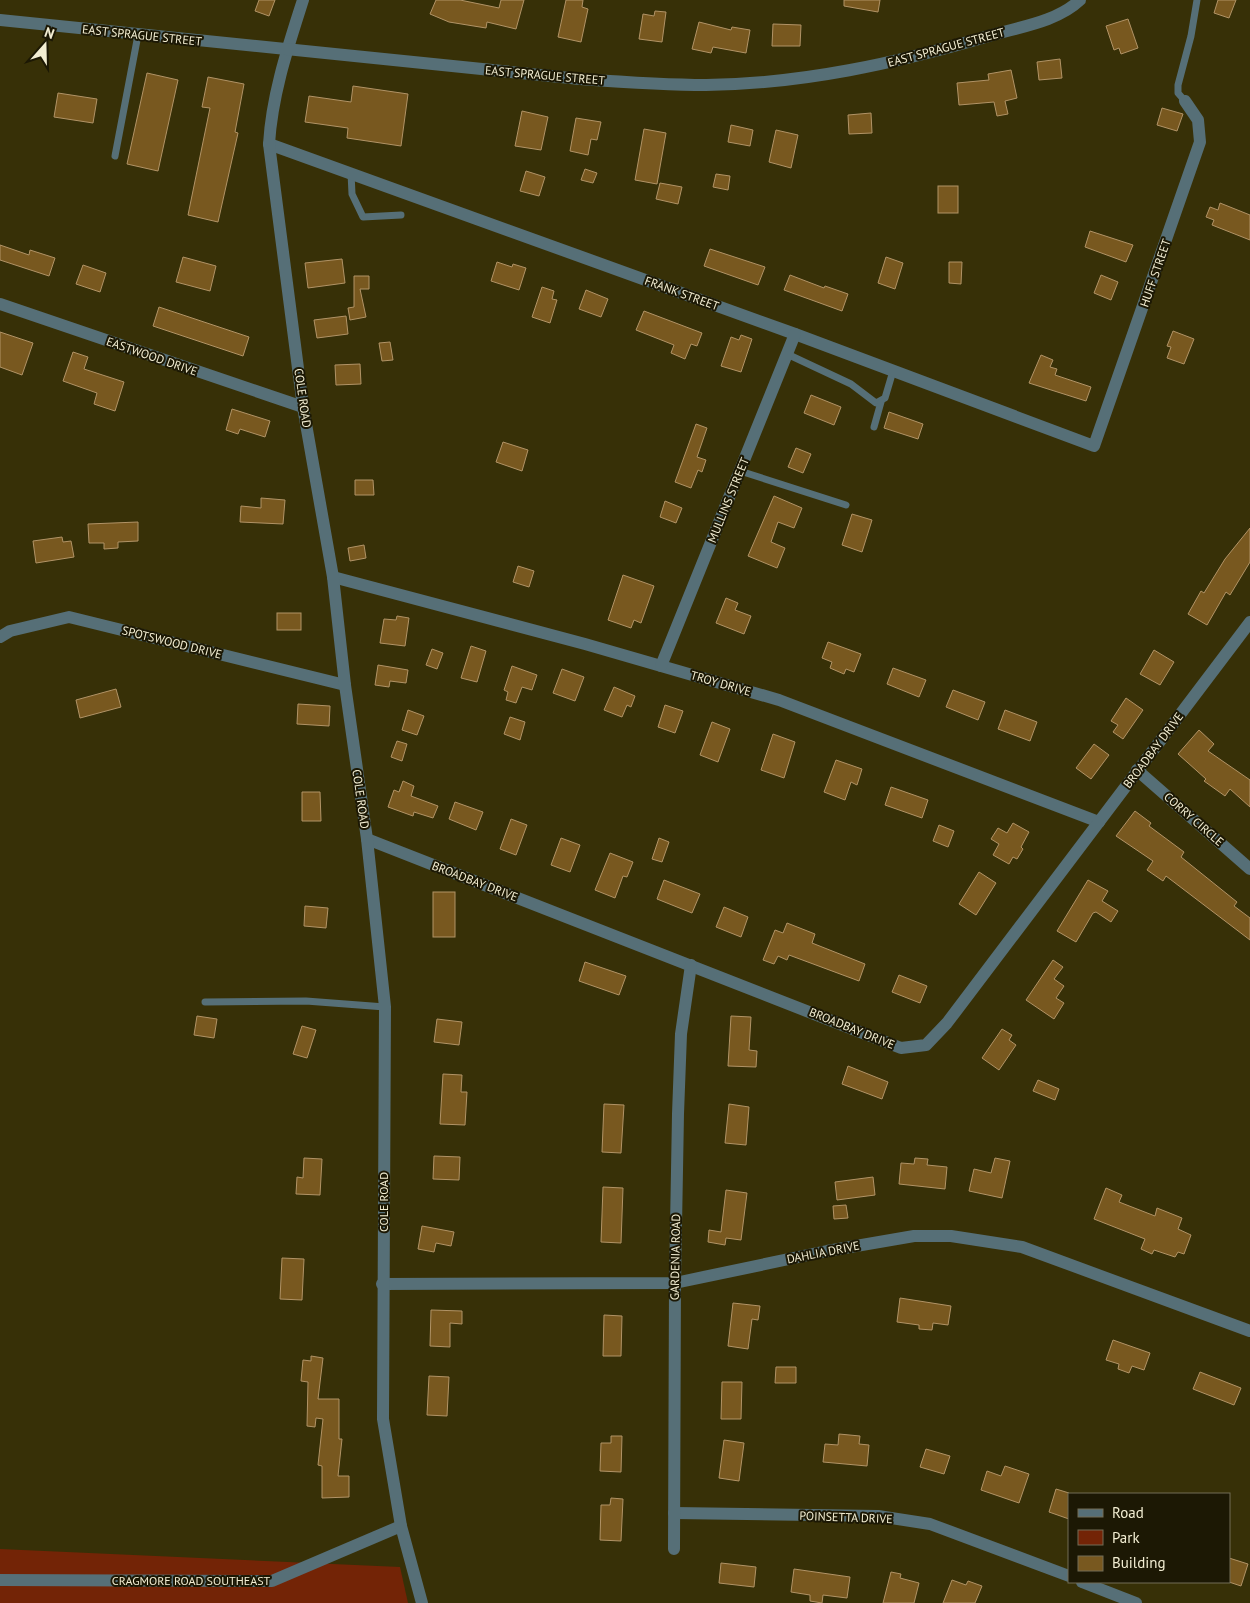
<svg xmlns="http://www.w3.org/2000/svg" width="1250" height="1603" viewBox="0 0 1250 1603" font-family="'PT Sans',sans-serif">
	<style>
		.green { fill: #732406 }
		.building { fill: #78581f; stroke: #b19366 }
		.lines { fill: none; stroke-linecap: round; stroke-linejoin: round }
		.service { stroke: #566f77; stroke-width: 7 }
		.minor { stroke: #566f77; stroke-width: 12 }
		.tertiary { stroke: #566f77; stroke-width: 12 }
		.labels { text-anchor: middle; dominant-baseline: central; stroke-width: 4; stroke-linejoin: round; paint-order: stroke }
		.street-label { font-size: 12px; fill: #f2edd2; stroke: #1c1804 }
	</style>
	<rect width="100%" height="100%" fill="#373007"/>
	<polygon class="green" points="0,1549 400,1567 408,1603 0,1603"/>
	<g class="building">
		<polygon points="259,0 275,0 269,16 255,11"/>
		<polygon points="436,0 460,0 499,8 501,0 524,0 516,29 487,22 486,28 449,22 430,14"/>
		<polygon points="566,0 583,0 582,7 588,9 581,42 558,37"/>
		<polygon points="844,0 880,0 878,12 844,6"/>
		<polygon points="1218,0 1236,0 1229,18 1214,13"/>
		<polygon points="655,11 666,12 662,42 639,39 643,14 654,16"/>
		<polygon points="1128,19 1138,48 1121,54 1119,48 1114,50 1106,26"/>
		<polygon points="699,22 731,30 732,27 750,30 746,53 713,47 711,53 692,49"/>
		<polygon points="773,24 801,25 800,46 772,46"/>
		<polygon points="1060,59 1062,78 1039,80 1037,62"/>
		<polygon points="1011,70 1017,98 1005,101 1008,114 997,116 994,102 959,105 957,83 989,80 988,74"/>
		<polygon points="147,73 178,80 158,171 127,164"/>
		<polygon points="208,77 244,84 235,132 238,133 218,222 188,215 210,108 202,107"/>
		<polygon points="353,86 408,94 401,146 347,138 348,128 305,122 309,96 351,102"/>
		<polygon points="58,93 97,99 93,123 54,117"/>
		<polygon points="1162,108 1183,114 1177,131 1157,125"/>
		<polygon points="522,111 548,117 541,150 515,146"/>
		<polygon points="871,113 872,133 849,134 848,115"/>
		<polygon points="576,118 601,122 597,140 591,139 588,155 570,151"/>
		<polygon points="731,125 753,130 750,146 728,142"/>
		<polygon points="644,129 666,133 657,184 635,180"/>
		<polygon points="776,130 798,135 791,168 769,162"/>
		<polygon points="585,169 597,173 593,183 581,180"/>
		<polygon points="526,171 545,177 539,196 520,191"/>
		<polygon points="716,174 730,176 728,190 713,187"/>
		<polygon points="660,183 682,187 678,204 656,199"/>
		<rect x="938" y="186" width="20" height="27"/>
		<polygon points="1220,203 1250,215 1250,240 1212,225 1214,220 1206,217 1210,207 1218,210"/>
		<polygon points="1090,231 1133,245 1126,262 1085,247"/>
		<polygon points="0,245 29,255 30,250 55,258 49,276 0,260"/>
		<polygon points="710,249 765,267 758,285 704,266"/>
		<polygon points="183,257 216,266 210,291 176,282"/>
		<polygon points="886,257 903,263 895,289 878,283"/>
		<polygon points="342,259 345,283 308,288 305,263"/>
		<polygon points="497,262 512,267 513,264 526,268 519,290 491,281"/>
		<polygon points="949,262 962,262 961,284 949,283"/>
		<polygon points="83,265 106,273 100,292 76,284"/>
		<polygon points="790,275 824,288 825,286 848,294 842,311 784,290"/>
		<polygon points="1101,275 1118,282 1111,300 1094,293"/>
		<polygon points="354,276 369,276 369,289 360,289 366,317 350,320 348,308 354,307"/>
		<polygon points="542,287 554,291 552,299 557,300 550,323 532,317"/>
		<polygon points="586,290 608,299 601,317 579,309"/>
		<polygon points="159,307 249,337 243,356 153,326"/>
		<polygon points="644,311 702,333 697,346 691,344 685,359 671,353 674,345 636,330"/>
		<polygon points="346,316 348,334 317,338 314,320"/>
		<polygon points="1173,331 1194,339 1184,364 1167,358 1171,347 1167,346"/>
		<polygon points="0,332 33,343 22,375 0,367"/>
		<polygon points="741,335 752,339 741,372 721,366 731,337 739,340"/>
		<polygon points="390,342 393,360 382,361 379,343"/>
		<polygon points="73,352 88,357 84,369 124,382 115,411 94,404 97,393 63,381"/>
		<polygon points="1041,355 1053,360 1050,367 1057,369 1055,375 1091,387 1086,401 1029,383"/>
		<polygon points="360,364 361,384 336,385 335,365"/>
		<polygon points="811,395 841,407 834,425 804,413"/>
		<polygon points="232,409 270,421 265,437 240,429 238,434 226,430"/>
		<polygon points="889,412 923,424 918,439 884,428"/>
		<polygon points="696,424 707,428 697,457 706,460 702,472 698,470 691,488 675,482"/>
		<polygon points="503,442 528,450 522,471 496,462"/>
		<polygon points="796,448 811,454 803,473 788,467"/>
		<polygon points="355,480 373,480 374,495 355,495"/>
		<polygon points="774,496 802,508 794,528 778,522 771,542 785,548 777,568 748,556"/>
		<polygon points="261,498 285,500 283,524 240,522 241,506 261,508"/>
		<polygon points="665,501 682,508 676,523 660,517"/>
		<polygon points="852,514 872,520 862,552 842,545"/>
		<polygon points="138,522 138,541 118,542 118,548 104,549 104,543 89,543 88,524"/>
		<polygon points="1250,528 1250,562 1230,595 1226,592 1207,625 1188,614 1201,591 1204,593 1225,559"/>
		<polygon points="62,537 63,542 71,541 74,557 36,563 33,541"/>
		<polygon points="364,545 366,558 350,561 348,548"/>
		<polygon points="518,566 534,571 529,587 513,582"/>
		<polygon points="623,575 654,586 641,623 634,620 631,628 608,620"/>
		<polygon points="726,598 738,603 735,610 751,616 744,634 716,623"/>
		<rect x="277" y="613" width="24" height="17"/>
		<polygon points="397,616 409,618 405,646 380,643 384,619 396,620"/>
		<polygon points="828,642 861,654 854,672 846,669 844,674 830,668 832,662 822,658"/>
		<polygon points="471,646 486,651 477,682 461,678"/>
		<polygon points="432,649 443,653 437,669 426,665"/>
		<polygon points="1154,650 1174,662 1160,685 1140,674"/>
		<polygon points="378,665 408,670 406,683 390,681 389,687 375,685"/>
		<polygon points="512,666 537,675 532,690 522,687 516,703 506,700 508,692 504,690"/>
		<polygon points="893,668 926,680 919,697 887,684"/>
		<polygon points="562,669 584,677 575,701 553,693"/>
		<polygon points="614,687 635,696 631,707 627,705 622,717 604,710"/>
		<polygon points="116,689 121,707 80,718 76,700"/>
		<polygon points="953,690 985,702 978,720 946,707"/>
		<polygon points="1126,698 1143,710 1123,739 1113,732 1118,725 1111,721"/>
		<polygon points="298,704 330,706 329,726 297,724"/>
		<polygon points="665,705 683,711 675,733 658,727"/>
		<polygon points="408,710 424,716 417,735 402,730"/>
		<polygon points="1005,710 1037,722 1030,741 998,729"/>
		<polygon points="510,717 525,722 520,740 504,734"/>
		<polygon points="712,722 730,729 718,762 700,755"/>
		<polygon points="1199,730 1214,744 1208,751 1250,780 1250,807 1230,789 1225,796 1204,781 1206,779 1178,754"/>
		<polygon points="773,734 795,742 784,778 761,770"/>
		<polygon points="397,741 407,744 402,761 391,757"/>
		<polygon points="1094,744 1109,755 1091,779 1076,768"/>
		<polygon points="836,760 862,769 857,785 851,782 845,800 824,792"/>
		<polygon points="403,781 414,786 411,796 438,806 433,818 414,812 413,816 388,807 394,790 399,792"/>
		<polygon points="891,787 928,800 922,818 885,805"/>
		<polygon points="302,792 320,792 321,821 302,821"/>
		<polygon points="455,802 483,812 476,830 449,819"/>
		<polygon points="1135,811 1151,823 1149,826 1184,852 1181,857 1237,902 1234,906 1250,918 1250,940 1166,876 1163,881 1147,870 1153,861 1116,836"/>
		<polygon points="511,819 527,825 516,855 500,849"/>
		<polygon points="1013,823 1029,832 1021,847 1023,849 1017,859 1013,857 1009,864 993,855 999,844 991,839 998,828 1007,833"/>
		<polygon points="939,825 954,831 948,847 933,841"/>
		<polygon points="561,838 580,845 570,872 551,865"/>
		<polygon points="659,838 669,842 662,862 652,859"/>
		<polygon points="610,853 633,862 627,877 623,876 615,898 595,890"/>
		<polygon points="979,872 996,883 976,915 959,904"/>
		<polygon points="664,880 700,894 692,913 657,899"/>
		<polygon points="1088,880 1108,891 1102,901 1118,911 1111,922 1096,912 1093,913 1076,942 1057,931"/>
		<rect x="433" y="892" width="22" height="45"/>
		<polygon points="305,906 328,908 326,928 304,926"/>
		<polygon points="724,907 748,917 741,937 716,927"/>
		<polygon points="787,923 815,934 812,943 865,964 859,981 789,955 787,960 778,956 774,964 763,960 775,930 783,933"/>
		<polygon points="1053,960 1063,967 1054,979 1064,986 1056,998 1064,1003 1054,1019 1026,1000"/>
		<polygon points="585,962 626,976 619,995 579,981"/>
		<polygon points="899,975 927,986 920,1003 892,992"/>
		<polygon points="197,1016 217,1019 214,1038 194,1035"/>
		<polygon points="731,1016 751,1017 749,1050 757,1051 756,1067 728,1066"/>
		<polygon points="437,1019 462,1022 459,1045 434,1042"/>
		<polygon points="302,1026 316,1030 307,1058 293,1054"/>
		<polygon points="1002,1029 1012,1035 1009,1040 1016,1045 999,1070 982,1058"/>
		<polygon points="848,1066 888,1082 882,1099 842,1084"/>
		<polygon points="443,1074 462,1075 461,1092 467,1092 465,1125 440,1124"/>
		<polygon points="1038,1080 1059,1089 1055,1100 1033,1091"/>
		<polygon points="604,1104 624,1105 621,1153 602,1152"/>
		<polygon points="729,1104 749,1107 746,1145 725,1143"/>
		<polygon points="434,1156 460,1157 459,1180 433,1179"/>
		<polygon points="304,1158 322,1159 320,1195 296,1194 297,1177 303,1178"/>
		<polygon points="915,1158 928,1159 927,1165 947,1167 945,1189 899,1184 901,1163 914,1164"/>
		<polygon points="995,1158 1010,1161 1002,1198 969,1191 974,1169 991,1173"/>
		<polygon points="873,1177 875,1195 837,1200 835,1182"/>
		<polygon points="603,1187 623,1188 621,1243 601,1242"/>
		<polygon points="1106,1188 1122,1195 1119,1202 1155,1216 1157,1208 1182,1218 1178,1229 1191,1235 1184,1254 1178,1252 1175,1257 1154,1250 1152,1254 1141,1249 1145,1239 1094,1219"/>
		<polygon points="726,1190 747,1193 741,1240 726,1238 725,1245 708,1242 709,1230 721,1232"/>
		<polygon points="846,1205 848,1218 834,1219 833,1206"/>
		<polygon points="422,1226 454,1232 451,1246 436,1243 434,1252 418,1249"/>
		<polygon points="282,1258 304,1259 302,1300 280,1299"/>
		<polygon points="900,1298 951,1306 948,1325 933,1323 932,1330 919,1329 919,1325 897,1322"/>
		<polygon points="733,1303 760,1306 758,1320 752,1319 748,1349 728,1346"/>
		<polygon points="431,1310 462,1311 462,1324 450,1323 450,1347 430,1346"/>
		<polygon points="604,1315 622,1316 621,1356 603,1356"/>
		<polygon points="1113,1340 1150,1353 1144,1370 1132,1366 1129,1373 1118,1369 1119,1364 1106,1360"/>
		<polygon points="311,1356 323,1358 318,1399 339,1399 339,1439 342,1439 338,1476 349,1476 349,1497 322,1498 322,1466 318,1465 323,1419 316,1418 315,1427 307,1426 308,1382 301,1381 303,1360 311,1361"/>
		<polygon points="776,1367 796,1367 796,1383 775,1383"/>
		<polygon points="1200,1372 1241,1388 1234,1405 1193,1389"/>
		<polygon points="429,1376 449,1377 447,1416 427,1415"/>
		<polygon points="722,1382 742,1382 741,1419 721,1419"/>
		<polygon points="839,1434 860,1436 859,1444 869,1445 867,1466 823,1462 825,1444 838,1445"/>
		<polygon points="611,1436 622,1436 621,1472 600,1471 601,1443 611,1443"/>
		<polygon points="724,1440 744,1443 739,1481 719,1478"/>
		<polygon points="926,1449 950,1456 944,1474 920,1467"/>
		<polygon points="1005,1466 1029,1474 1019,1503 981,1490 987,1471 1001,1476"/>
		<polygon points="1056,1489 1069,1493 1069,1519 1049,1512"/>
		<polygon points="611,1498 623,1499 621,1541 600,1540 601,1505 610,1505"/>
		<polygon points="1229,1558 1248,1564 1241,1586 1229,1582"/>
		<polygon points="721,1563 756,1567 754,1587 719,1583"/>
		<polygon points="794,1569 850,1577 847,1598 823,1595 822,1603 810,1601 810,1595 791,1592"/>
		<polygon points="891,1572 901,1574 900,1578 919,1583 914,1603 883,1603"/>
		<polygon points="952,1580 966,1585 968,1581 982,1586 975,1603 943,1603"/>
	</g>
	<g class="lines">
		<g class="service">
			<polyline points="1185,101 1178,93 1178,85 1191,36 1197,0"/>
			<polyline points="115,156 138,35"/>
			<polyline points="351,173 352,194 363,217 401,215"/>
			<polyline points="787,354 851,384 876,403 885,398 893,371"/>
			<polyline points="874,427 881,402"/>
			<polyline points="740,471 846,505"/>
			<polyline points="205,1002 306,1001 385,1007"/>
		</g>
		<g class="minor">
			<polyline points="269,144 795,334 1094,446 1200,142 1198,120 1185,101"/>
			<polyline points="0,304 303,407"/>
			<polyline points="333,577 585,644 779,700 1099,822"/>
			<polyline points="0,637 10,631 69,617 345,685"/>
			<polyline points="661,666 795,334"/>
			<polyline points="1137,770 1250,869"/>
			<polyline points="367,839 901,1048 926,1045 947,1023 1250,622"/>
			<polyline points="382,1284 675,1283 827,1251 914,1236 951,1236 1022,1247 1250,1331"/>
			<polyline points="674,1513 878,1516 930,1524 1069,1576"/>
			<polyline points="674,1549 675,1283 678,1114 681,1034 691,965"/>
			<polyline points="0,1580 272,1581 401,1526"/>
			<polyline points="1082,1582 1136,1603"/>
		</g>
		<g class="tertiary">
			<path d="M303 0C288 47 272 94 269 144L303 407 333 577 345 685 367 839 385 1007 383 1419 401 1526 422 1603"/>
			<path d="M0 20 580 79C622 82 664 85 706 85 802 84 897 63 989 36 1019 27 1057 22 1080 0"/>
		</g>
	</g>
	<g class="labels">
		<g class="street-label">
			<text transform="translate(142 35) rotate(6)">EAST SPRAGUE STREET</text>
			<text transform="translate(946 47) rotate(-15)">EAST SPRAGUE STREET</text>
			<text transform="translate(545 75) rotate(5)">EAST SPRAGUE STREET</text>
			<text transform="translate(1155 273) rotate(-71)">HUFF STREET</text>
			<text transform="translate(682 293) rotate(20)">FRANK STREET</text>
			<text transform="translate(152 356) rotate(19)">EASTWOOD DRIVE</text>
			<text transform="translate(303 398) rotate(82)">COLE ROAD</text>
			<text transform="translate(728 500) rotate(-68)">MULLINS STREET</text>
			<text transform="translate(172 642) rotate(14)">SPOTSWOOD DRIVE</text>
			<text transform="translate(721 683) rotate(16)">TROY DRIVE</text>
			<text transform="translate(1153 750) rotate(-53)">BROADBAY DRIVE</text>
			<text transform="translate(361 799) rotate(82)">COLE ROAD</text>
			<text transform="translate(1194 819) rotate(41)">CORRY CIRCLE</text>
			<text transform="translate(475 881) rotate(21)">BROADBAY DRIVE</text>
			<text transform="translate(852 1028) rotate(22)">BROADBAY DRIVE</text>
			<text transform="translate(383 1202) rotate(-90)">COLE ROAD</text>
			<text transform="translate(823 1252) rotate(-11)">DAHLIA DRIVE</text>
			<text transform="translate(675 1257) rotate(-89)">GARDENIA ROAD</text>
			<text transform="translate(846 1517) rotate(2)">POINSETTA DRIVE</text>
			<text x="191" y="1580">CRAGMORE ROAD SOUTHEAST</text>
		</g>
	</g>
	<rect x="1068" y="1493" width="162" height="90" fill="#1c1804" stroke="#726d56"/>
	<rect x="1078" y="1509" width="25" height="8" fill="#566f77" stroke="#726d56"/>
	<text x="1112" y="1518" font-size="15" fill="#f2edd2">Road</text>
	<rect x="1078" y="1530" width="25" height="15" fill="#732406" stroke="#726d56"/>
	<text x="1112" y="1543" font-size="15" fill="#f2edd2">Park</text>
	<rect x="1078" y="1556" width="25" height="15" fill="#78581f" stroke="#726d56"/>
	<text x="1112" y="1568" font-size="15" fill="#f2edd2">Building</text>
	<g transform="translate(45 45) rotate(20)" stroke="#1c1804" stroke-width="4" paint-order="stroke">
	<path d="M0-4L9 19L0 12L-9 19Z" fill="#f2edd2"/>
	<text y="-8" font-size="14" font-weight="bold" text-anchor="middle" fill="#f2edd2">N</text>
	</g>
</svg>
